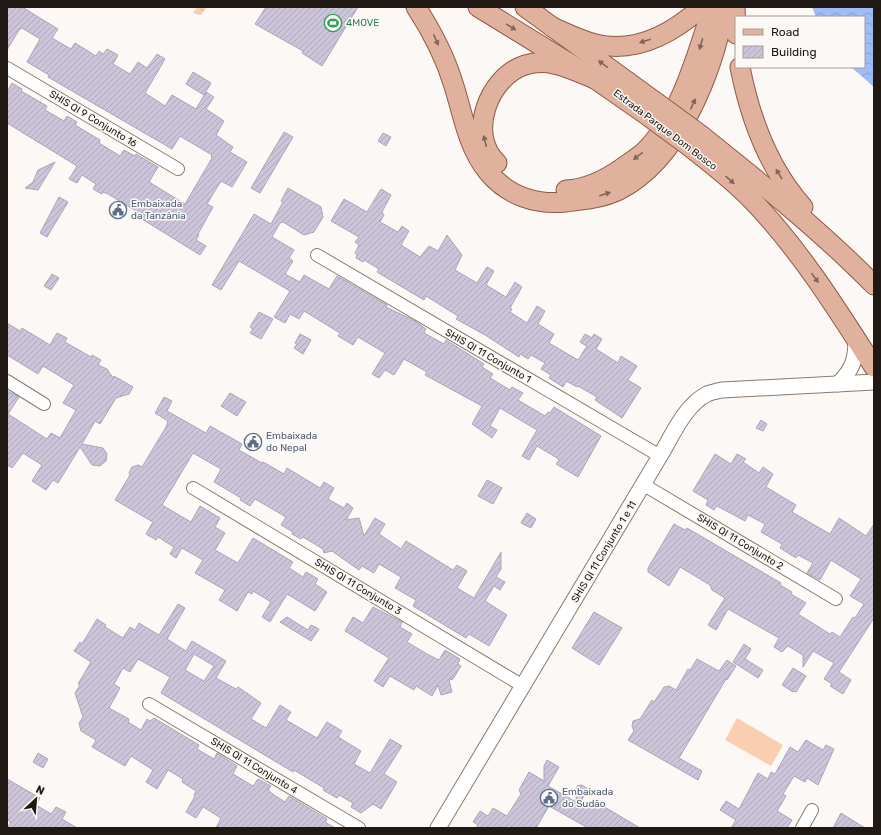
<svg xmlns="http://www.w3.org/2000/svg" width="881" height="835" viewBox="0 0 881 835" font-family="Rubik,sans-serif">
	<style>
		.grass { fill: url(#grass-dots) }
		.pitch { fill: #facfb1 }
		.water { fill: url(#water-waves) }
		.building { fill: url(#building-hatch); stroke: #aca5b8; fill-rule: evenodd }
		.lines { fill: none; stroke-linecap: round; stroke-linejoin: round }
		.minor-casing { stroke: #8b7a6d; stroke-width: 14 }
		.tertiary-casing { stroke: #8b7a6d; stroke-width: 17 }
		.primary-casing { stroke: #8f5a44; stroke-width: 21 }
		.minor { stroke: #fff; stroke-width: 12 }
		.tertiary { stroke: #fff; stroke-width: 15 }
		.primary { stroke: #e0b29e; stroke-width: 19 }
		.primary-bridge-casing { stroke: #8f5a44; stroke-width: 21; stroke-linecap: butt }
		.primary-bridge { stroke: #e0b29e; stroke-width: 19 }
		.oneway { fill: #806558 }
		.labels { text-anchor: middle; dominant-baseline: central; stroke-width: 3; stroke-linejoin: round; paint-order: stroke }
		.leisure-label { font-size: 10px; fill: #27864d; stroke: #fcf8f5; text-anchor: start }
		.street-label { font-size: 10px; fill: #1f1813; stroke: #fcf8f5 }
		.service-label { font-size: 10px; fill: #4e5e75; stroke: #fcf8f5; text-anchor: start }
	</style>
	<defs>
		<pattern id="grass-dots" width="8" height="8" patternUnits="userSpaceOnUse"><rect width="8" height="8" fill="#facfb1"/><path d="M2 2h.1M6 6h.1" fill="none" stroke="#d6b197" stroke-width="1.8" stroke-linecap="round"/></pattern>
		<pattern id="water-waves" width="16" height="10" patternUnits="userSpaceOnUse"><rect width="16" height="10" fill="#9ebcf5"/><path d="M0 5q4-4 8 0t8 0" fill="none" stroke="#88a1d1"/></pattern>
		<pattern id="building-hatch" width="6" height="6" patternUnits="userSpaceOnUse"><rect width="6" height="6" fill="#ccc5d9"/><path d="M-1 1l2-2M0 6l6-6M5 7l2-2" fill="none" stroke="#afa8b9"/></pattern>
	</defs>
	<rect width="100%" height="100%" fill="#fcf8f5"/>
	<polygon class="grass" points="197,7 207,7 201,15 193,13"/>
	<polygon class="pitch" points="737,718 783,745 771,766 725,740"/>
	<polygon class="water" points="812,7 874,7 874,87 851,67 864,67 864,17 816,17"/>
	<g class="building">
		<polygon points="7,7 22,7 58,29 52,38 71,49 75,43 96,56 99,51 103,54 107,49 118,55 113,64 130,74 138,62 147,68 157,54 165,59 145,93 165,106 172,95 196,109 206,92 214,97 206,109 224,121 216,135 233,147 230,152 247,162 232,187 221,181 207,204 213,207 198,234 199,235 196,240 206,246 200,255 134,214 136,211 108,194 103,192 102,194 93,189 96,184 82,175 77,183 69,179 77,166 7,123 7,92 12,83 22,89 21,91 47,106 45,110 64,121 67,116 77,122 75,125 100,140 99,143 120,156 124,150 135,156 136,154 158,167 149,182 185,204 212,158 211,157 212,155 180,136 172,149 48,77 49,75 27,62 40,39 22,28 19,30 7,50"/>
		<polygon points="266,7 358,7 322,66 302,53 303,51 255,24"/>
		<polygon points="193,72 211,83 204,95 186,84"/>
		<polygon points="284,132 293,137 260,193 251,188"/>
		<polygon points="383,133 391,137 386,146 378,141"/>
		<polygon points="55,162 38,190 25,188 33,182 38,170"/>
		<polygon points="288,188 321,207 323,217 314,232 304,235 283,222 280,223 272,237 294,250 289,258 293,261 285,274 300,282 304,275 329,289 337,276 387,305 386,307 415,321 426,329 424,333 444,344 446,340 484,364 482,367 493,374 490,378 510,390 512,387 523,393 518,400 545,416 548,412 550,413 554,407 601,436 578,477 556,464 559,460 557,458 537,446 529,460 522,456 537,430 500,408 490,426 497,430 492,438 472,424 482,406 425,375 427,372 404,359 394,375 385,370 379,378 372,374 385,353 358,337 353,345 338,336 340,333 304,311 299,319 290,314 285,323 274,317 290,291 239,261 221,290 212,285 254,214 271,224 283,202 281,201"/>
		<polygon points="381,189 391,195 382,212 384,215 380,222 398,232 402,226 409,231 401,245 420,257 429,246 438,251 447,235 462,255 455,270 477,283 487,267 494,271 486,285 506,297 515,282 522,287 510,308 512,309 510,312 527,323 537,306 545,311 538,324 554,334 549,343 578,360 587,346 580,342 585,334 592,338 594,334 602,339 596,349 618,363 621,356 637,366 628,380 641,388 622,418 595,400 597,397 578,386 577,387 566,381 563,387 549,378 551,375 541,369 545,363 531,355 528,359 520,354 519,357 485,335 456,319 458,316 426,296 424,300 377,272 379,269 364,260 363,262 356,258 357,255 355,253 359,245 355,242 359,237 331,221 344,199 367,212"/>
		<polygon points="59,197 68,202 47,237 40,233"/>
		<polygon points="52,274 59,278 51,290 44,286"/>
		<polygon points="259,312 273,319 261,339 250,333 253,329 250,327"/>
		<polygon points="7,323 20,331 22,328 50,345 57,333 67,338 65,342 91,357 92,355 101,360 98,365 107,369 113,378 114,376 133,387 129,394 116,398 100,424 95,421 82,444 103,448 107,454 106,461 100,466 92,465 80,447 58,483 53,480 46,490 32,481 42,465 23,453 12,468 7,465 7,391 19,397 8,414 47,439 51,433 60,438 76,410 63,403 74,385 43,366 38,374 7,355"/>
		<polygon points="300,334 311,340 303,354 294,348 297,344 295,343"/>
		<polygon points="230,393 246,402 237,416 221,406"/>
		<polygon points="164,397 172,401 167,411 206,433 210,426 242,444 239,450 262,463 263,462 284,474 287,468 320,488 324,482 334,488 328,499 344,508 347,503 353,508 346,520 359,518 364,536 375,518 385,524 379,534 401,549 406,541 453,570 457,565 467,571 457,588 474,598 501,552 501,569 496,577 505,582 500,590 494,586 485,601 507,615 489,646 469,634 466,638 413,606 416,600 395,588 401,577 379,564 374,573 362,566 359,570 332,551 324,553 323,549 303,537 301,539 292,534 293,532 281,525 286,517 255,499 250,506 240,500 241,498 214,482 221,469 193,453 162,505 191,522 200,506 220,518 215,527 225,533 215,550 238,563 253,538 293,562 289,568 303,577 306,572 318,579 315,584 327,592 315,611 287,594 270,622 262,617 271,602 253,591 252,594 248,592 237,611 219,600 225,590 195,573 203,560 182,548 176,558 170,554 174,547 158,537 156,540 146,534 153,522 115,500 130,475 129,473 132,467 138,465 142,467 166,427 168,421 155,413"/>
		<polygon points="761,420 767,424 763,431 756,428"/>
		<polygon points="715,454 731,464 737,454 746,459 743,462 759,473 763,467 773,474 766,487 796,505 792,512 830,534 839,518 866,536 874,524 874,618 839,672 851,680 843,694 830,686 832,684 824,679 834,663 813,651 803,667 803,655 788,646 782,652 774,647 779,638 728,609 716,630 708,625 725,598 712,590 710,585 680,567 669,586 648,572 648,568 674,524 685,530 687,528 781,583 780,585 792,592 791,594 806,603 798,614 830,634 832,632 840,637 853,617 855,618 864,604 850,596 861,579 831,560 820,580 807,573 813,563 798,555 796,558 780,548 782,544 761,532 765,524 748,515 745,521 717,506 714,510 706,505 708,500 693,491"/>
		<polygon points="487,480 502,488 493,504 478,496"/>
		<polygon points="527,513 536,519 531,528 521,523"/>
		<path d="M178 604 185 608 167 639 186 651 192 641 226 661 216 678 236 689 238 687 261 703 251 719 266 728 280 705 291 712 286 720 317 738 327 722 342 731 338 737 361 751 354 764 370 773 390 739 402 746 384 774 397 782 381 809 373 804 361 813 351 807 353 803 339 795 337 798 323 790 324 788 294 770 293 772 161 693 170 677 138 659 130 672 123 668 114 684 120 688 109 708 129 719 128 722 141 730 147 719 150 721 154 718 199 745 197 749 214 759 217 753 237 766 233 774 253 786 258 779 271 786 268 790 274 795 285 802 289 796 327 819 325 822 335 828H216L221 818 203 807 196 818 186 812 195 796 194 795 196 791 182 782 183 779 168 770 157 789 146 782 153 770 131 756 125 766 92 747 96 740 81 731 79 723 83 717 75 693 80 685 78 684 91 662 74 651 80 642 82 644 97 619 106 625 105 627 123 638 130 627 135 630 139 623 159 635ZM194 654 214 666 204 681 185 670Z"/>
		<polygon points="373,607 402,622 400,627 412,634 407,642 427,654 439,660 445,650 460,659 458,664 461,666 453,679 449,680 452,692 441,695 438,685 432,696 416,686 414,690 390,676 383,687 374,681 389,658 345,631 353,617 363,623"/>
		<polygon points="594,612 622,628 599,665 572,648"/>
		<polygon points="287,617 308,630 311,625 319,629 311,641 280,622"/>
		<polygon points="744,644 751,649 745,659 763,670 758,678 733,662"/>
		<polygon points="697,659 719,671 727,660 736,666 727,680 726,679 679,758 702,771 698,780 628,740 634,731 632,726 633,721 640,719 652,700 654,702 664,687 669,686 676,690 688,669 690,670"/>
		<polygon points="793,668 806,676 796,692 794,691 793,692 782,685"/>
		<polygon points="806,740 823,750 826,745 834,749 818,785 807,778 805,782 794,776 783,794 786,796 777,811 792,820 787,828 731,828 736,820 720,810 726,801 739,809 758,773 768,779 771,772 775,774 790,747 798,752"/>
		<polygon points="38,753 48,759 43,768 33,762"/>
		<polygon points="547,760 559,767 548,786 576,802 577,786 582,785 588,789 581,801 594,808 603,806 640,828 588,828 549,806 536,828 514,828 508,825 506,828 476,828 478,825 473,822 480,811 488,816 493,808 507,816 521,794 519,790 529,772 544,781 544,766"/>
		<polygon points="7,779 40,798 36,805 51,814 56,807 66,812 62,819 77,828 7,828 11,822 7,820"/>
		<polygon points="841,813 852,820 865,828 833,828"/>
	</g>
	<g class="lines">
		<defs>
			<g id="minor">
				<polyline points="7,68 178,169"/>
				<polyline points="317,255 660,456"/>
				<polyline points="7,381 44,404"/>
				<polyline points="644,485 836,599"/>
				<polyline points="193,488 523,686"/>
				<polyline points="149,704 359,828"/>
				<polyline points="802,828 812,810"/>
			</g>
			<g id="tertiary">
				<path d="M838 384C853 369 856 360 856 338"/>
				<path d="M438 828 660 456C672 436 685 405 707 394 712 392 717 391 722 390L874 382"/>
			</g>
			<g id="primary">
				<path d="M416 7C433 33 445 56 454 86 463 115 468 148 488 172 508 196 536 205 566 202 583 200 603 198 619 190 680 159 713 71 725 7"/>
				<polyline points="478,7 595,79 648,116"/>
				<polyline points="525,7 657,103"/>
				<polyline points="735,7 736,34"/>
				<path d="M552 27C566 33 580 40 595 44 636 54 673 33 702 7"/>
				<path d="M740 67C750 118 768 168 803 207"/>
				<path d="M702 136C762 184 821 231 874 285"/>
				<path d="M689 146C710 163 733 180 752 200 800 250 837 309 874 367"/>
				<path d="M497 163C467 135 488 77 525 65 550 57 572 70 595 79"/>
				<path d="M566 190C586 189 605 180 622 168 629 163 637 158 644 152 680 117 696 58 711 12"/>
			</g>
		</defs>
		<use href="#minor" class="minor-casing"/>
		<use href="#tertiary" class="tertiary-casing"/>
		<use href="#primary" class="primary-casing"/>
		<use href="#minor" class="minor"/>
		<use href="#tertiary" class="tertiary"/>
		<use href="#primary" class="primary"/>
		<defs>
			<g id="primary-bridge">
				<polyline points="657,103 702,136"/>
				<polyline points="648,116 689,146"/>
			</g>
		</defs>
		<use href="#primary-bridge" class="primary-bridge-casing"/>
		<use href="#primary-bridge" class="primary-bridge"/>
	</g>
	<defs><path id="oneway-solid" d="M-6-.8H1V-3.2L6.5 0L1 3.2V.8H-6Z"/></defs>
	<g class="oneway">
		<use href="#oneway-solid" transform="translate(511 27) rotate(32)"/>
		<use href="#oneway-solid" transform="translate(436 40) rotate(66)"/>
		<use href="#oneway-solid" transform="translate(645 41) rotate(163)"/>
		<use href="#oneway-solid" transform="translate(701 44) rotate(107)"/>
		<use href="#oneway-solid" transform="translate(603 64) rotate(-144)"/>
		<use href="#oneway-solid" transform="translate(693 104) rotate(-65)"/>
		<use href="#oneway-solid" transform="translate(485 141) rotate(-103)"/>
		<use href="#oneway-solid" transform="translate(638 156) rotate(143)"/>
		<use href="#oneway-solid" transform="translate(779 174) rotate(-121)"/>
		<use href="#oneway-solid" transform="translate(730 180) rotate(42)"/>
		<use href="#oneway-solid" transform="translate(605 194) rotate(-17)"/>
		<use href="#oneway-solid" transform="translate(815 278) rotate(54)"/>
	</g>
	<defs>
		<symbol id="stadium-ring" viewBox="-11 -11 22 22"><circle r="9.5" fill="#fcf8f5" stroke="#2e9e5b" stroke-width="1.5"/><path d="M0-5a6.5 5 0 1 0 0 10a6.5 5 0 1 0 0-10ZM-3.5-1.8h7v3.6h-7Z" fill="#2e9e5b"/></symbol>
		<symbol id="civic-ring" viewBox="-11 -11 22 22"><circle r="9.5" fill="#fcf8f5" stroke="#5c6f8a" stroke-width="1.5"/><path d="M-.6-6.5H3V-4.5H.6V-3L4-1V1h2V6H-6V1h2V-1L-.6-3ZM-1.2 2.5V6h2.4V2.5Z" fill="#5c6f8a"/></symbol>
	</defs>
	<g fill-rule="evenodd">
		<use href="#stadium-ring" x="323" y="13" width="20" height="20"/>
		<use href="#civic-ring" x="108" y="200" width="20" height="20"/>
		<use href="#civic-ring" x="243" y="432" width="20" height="20"/>
		<use href="#civic-ring" x="539" y="788" width="20" height="20"/>
	</g>
	<g class="labels">
		<g class="leisure-label">
			<text x="346" y="23">4MOVE</text>
		</g>
		<g class="street-label">
			<text transform="translate(93 119) rotate(31)">SHIS QI 9 Conjunto 16</text>
			<text transform="translate(665 130) rotate(37)">Estrada Parque Dom Bosco</text>
			<text transform="translate(488 356) rotate(30)">SHIS QI 11 Conjunto 1</text>
			<text transform="translate(740 542) rotate(31)">SHIS QI 11 Conjunto 2</text>
			<text transform="translate(604 552) rotate(-59)">SHIS QI 11 Conjunto 1 e 11</text>
			<text transform="translate(358 587) rotate(31)">SHIS QI 11 Conjunto 3</text>
			<text transform="translate(254 766) rotate(31)">SHIS QI 11 Conjunto 4</text>
		</g>
		<g class="service-label">
			<text x="131" y="204">Embaixada<tspan x="131" dy="12">da Tanzânia</tspan></text>
			<text x="266" y="436">Embaixada<tspan x="266" dy="12">do Nepal</tspan></text>
			<text x="562" y="792">Embaixada<tspan x="562" dy="12">do Sudão</tspan></text>
		</g>
	</g>
	<rect width="881" height="835" fill="none" stroke="#1f1813" stroke-width="16"/>
	<rect x="735" y="16" width="130" height="52" fill="#fcf8f5" stroke="#a49e9b"/>
	<rect x="743" y="29" width="20" height="6" fill="#e0b29e" stroke="#a49e9b"/>
	<text x="771" y="36" font-size="12" fill="#1f1813">Road</text>
	<rect x="743" y="46" width="20" height="12" fill="url(#building-hatch)" stroke="#a49e9b"/>
	<text x="771" y="56" font-size="12" fill="#1f1813">Building</text>
	<g transform="translate(36 799) rotate(26)" stroke="#fcf8f5" stroke-width="3" paint-order="stroke">
	<path d="M0-3L7 15L0 10L-7 15Z" fill="#1f1813"/>
	<text y="-6" font-size="11" font-weight="bold" text-anchor="middle" fill="#1f1813">N</text>
	</g>
</svg>
